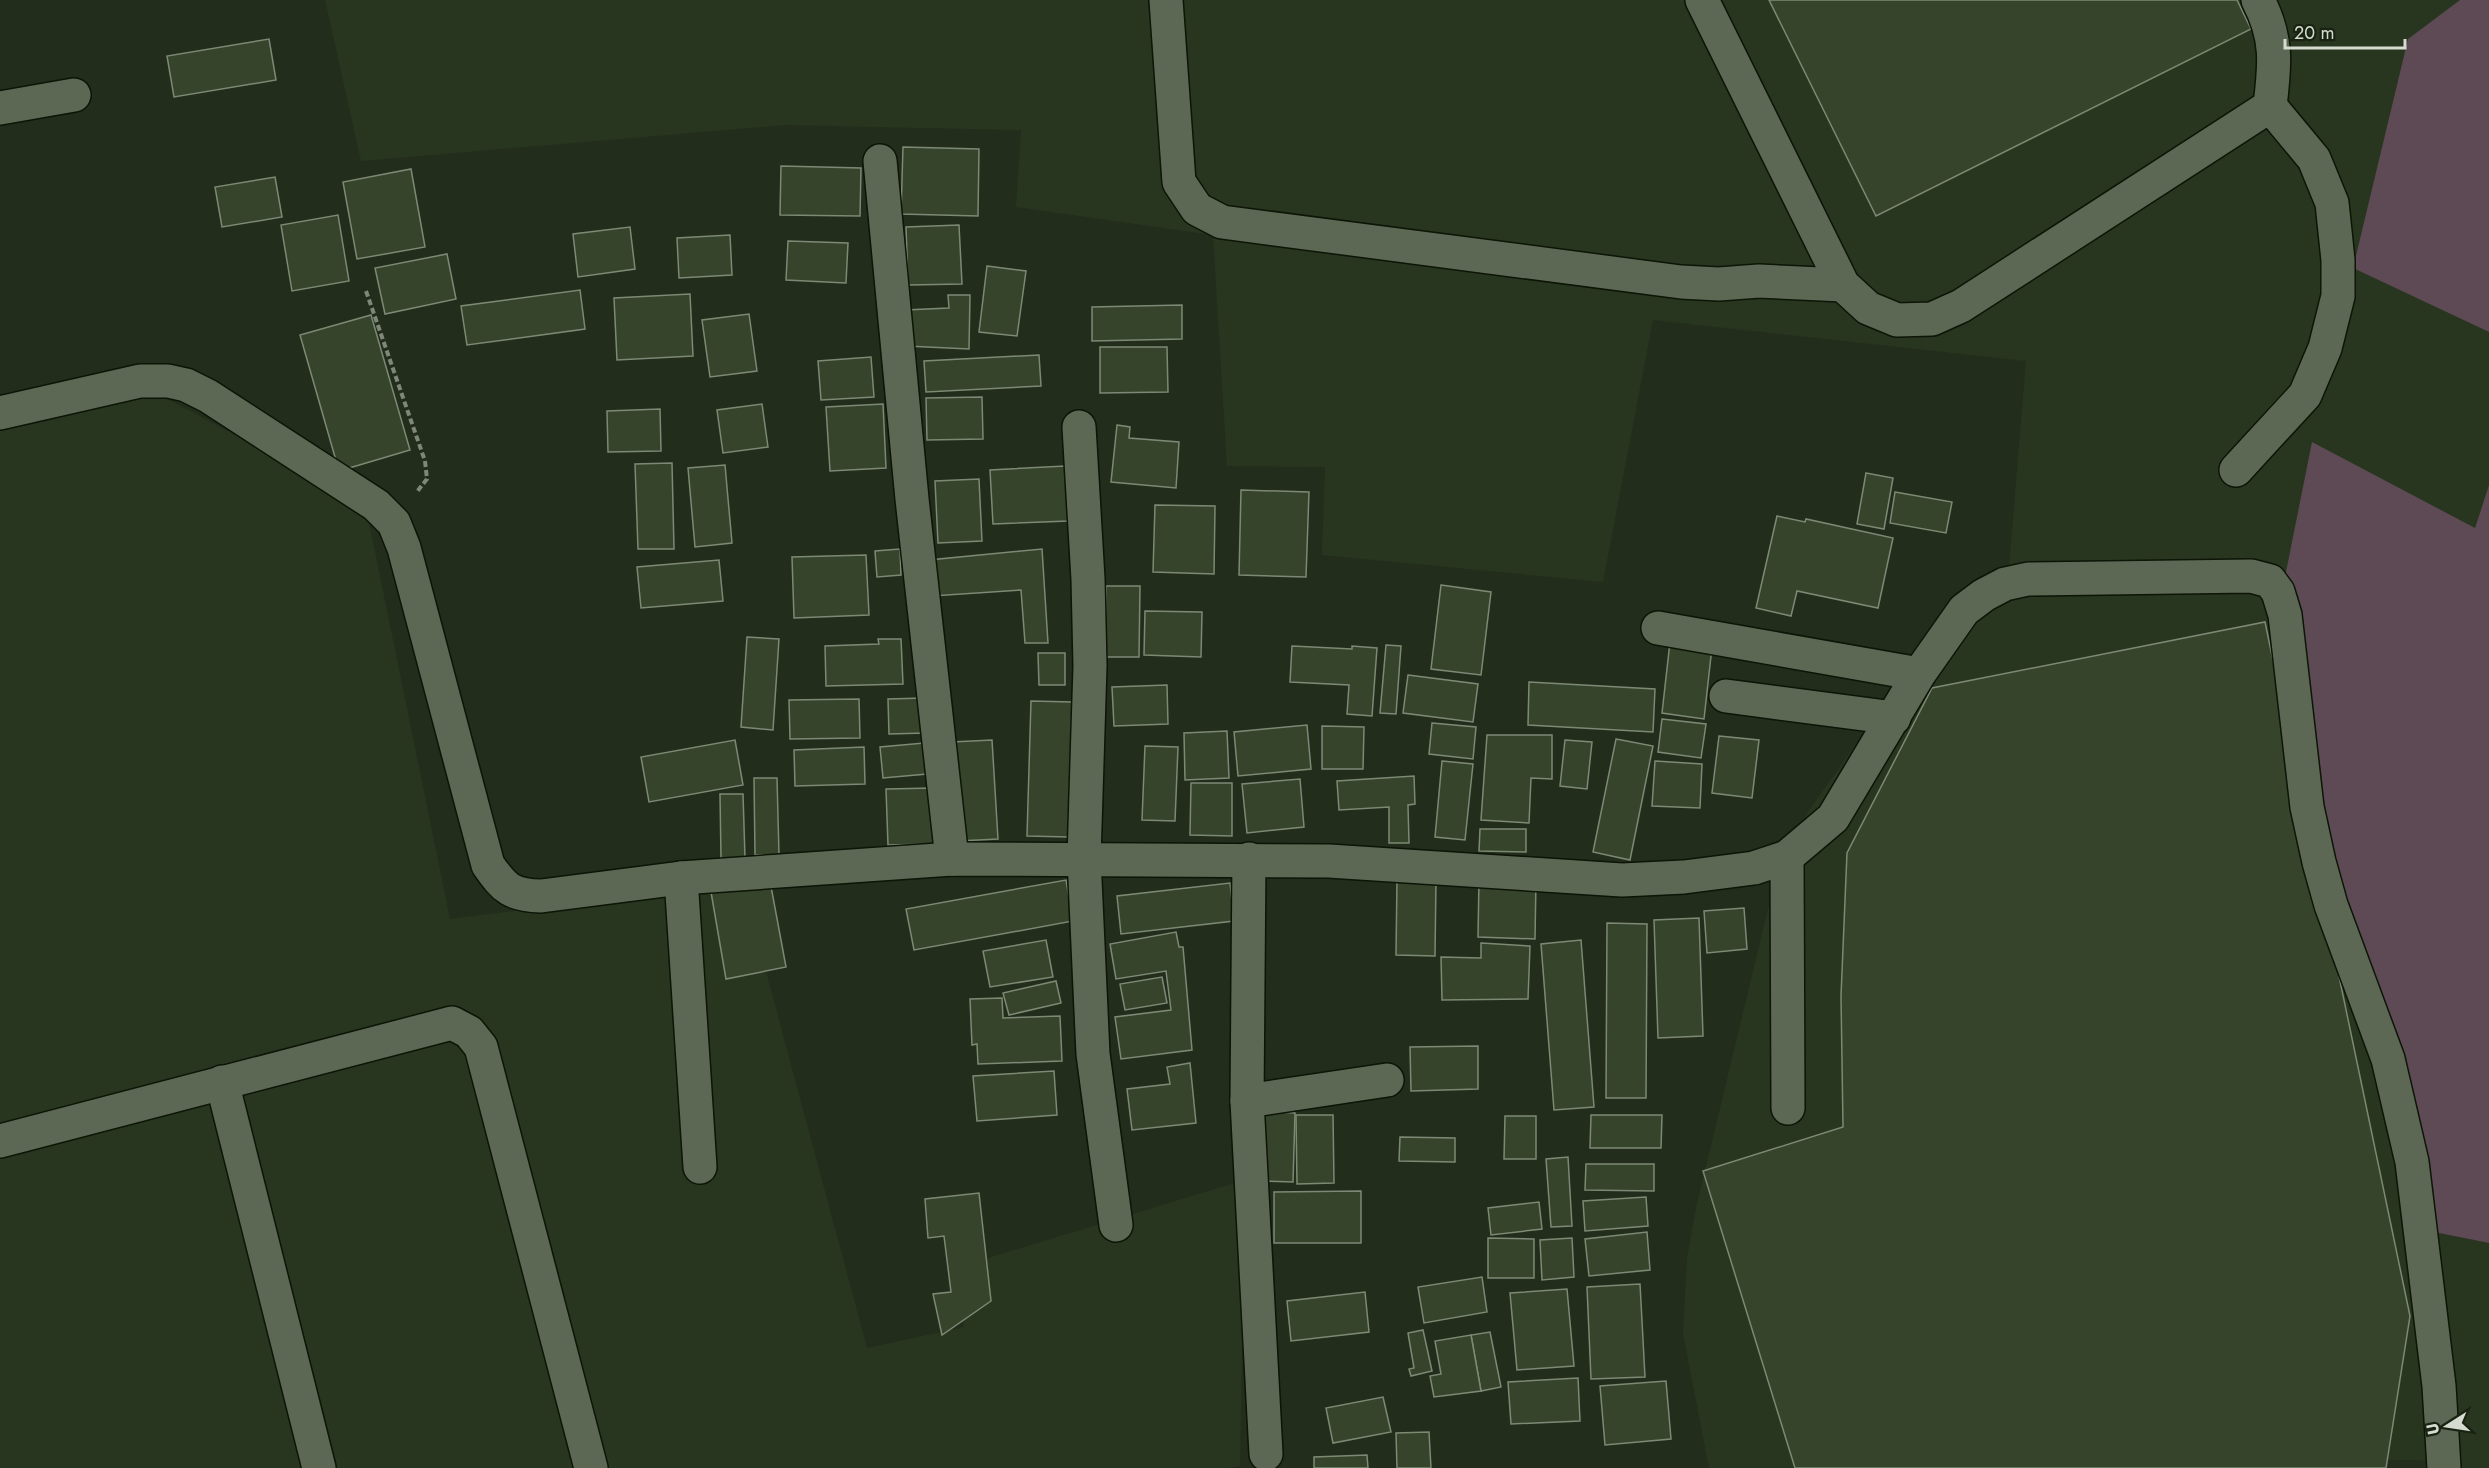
<svg xmlns="http://www.w3.org/2000/svg" width="2489" height="1468" viewBox="0 0 2489 1468" font-family="Jost,sans-serif">
	<style>
		.built { fill: #29361f }
		.green { fill: #5d4a54 }
		.building { fill: #35442b; stroke: #7d8975; stroke-width: 1.5 }
		.lines { fill: none; stroke-linecap: round; stroke-linejoin: round }
		.minor-casing { stroke: #0c1506; stroke-width: 36 }
		.path { stroke: #7f8779; stroke-width: 4; stroke-dasharray: 6 3; stroke-linecap: butt }
		.minor { stroke: #5c6854; stroke-width: 33 }
	</style>
	<rect width="100%" height="100%" fill="#232d1c"/>
	<g class="built">
		<polygon points="325,0 2460,0 2408,39 2353,268 2489,332 2489,485 2475,528 2429,1231 2489,1243 2489,1468 2461,1468 2460,1461 2289,1458 2267,1468 1709,1468 1683,1333 1687,1258 1696,1208 1769,905 1807,813 1899,684 2008,580 2026,361 1653,320 1603,582 1322,555 1325,467 1227,466 1213,235 1016,207 1021,130 785,125 361,161"/>
		<polygon points="133,381 365,503 450,919 742,882 867,1348 964,1327 965,1265 1245,1180 1240,1466 1227,1468 0,1468 0,409"/>
	</g>
	<g class="green">
		<polygon points="2460,0 2489,0 2489,332 2353,268 2408,39"/>
		<polygon points="2312,442 2475,528 2489,485 2489,1243 2429,1231 2270,652"/>
	</g>
	<g class="building">
		<polygon points="1769,0 2237,0 2251,29 1876,216"/>
		<polygon points="269,39 276,80 174,97 167,56"/>
		<polygon points="903,147 979,149 978,216 901,214"/>
		<polygon points="781,166 861,168 860,216 780,215"/>
		<polygon points="411,169 425,247 357,259 343,182"/>
		<polygon points="275,177 282,217 222,227 215,187"/>
		<polygon points="338,215 349,281 292,291 281,225"/>
		<polygon points="959,225 962,284 908,285 906,227"/>
		<polygon points="630,227 635,269 578,277 573,234"/>
		<polygon points="730,235 732,275 679,278 677,238"/>
		<polygon points="788,241 848,243 846,283 786,280"/>
		<polygon points="447,254 456,299 385,314 375,268"/>
		<polygon points="987,266 1026,271 1017,336 979,332"/>
		<polygon points="580,290 585,329 467,345 461,306"/>
		<polygon points="690,294 693,356 617,360 614,298"/>
		<polygon points="948,295 970,295 969,349 906,346 905,310 949,308"/>
		<polygon points="1182,305 1182,339 1092,341 1092,307"/>
		<polygon points="749,314 757,371 710,377 702,320"/>
		<polygon points="371,315 410,450 339,471 300,335"/>
		<polygon points="1100,347 1167,347 1168,392 1100,393"/>
		<polygon points="1039,355 1041,386 926,392 924,361"/>
		<polygon points="871,357 874,397 821,400 818,361"/>
		<polygon points="982,397 983,439 927,440 926,398"/>
		<polygon points="762,404 768,447 723,453 717,410"/>
		<polygon points="883,404 886,468 830,471 826,407"/>
		<polygon points="660,409 661,451 608,452 607,411"/>
		<polygon points="1117,425 1130,427 1129,438 1179,442 1176,488 1111,482"/>
		<polygon points="672,463 674,549 638,549 635,464"/>
		<polygon points="725,465 732,543 695,547 688,468"/>
		<polygon points="1065,466 1068,521 993,524 990,470"/>
		<polygon points="1866,473 1893,478 1884,529 1857,524"/>
		<polygon points="979,479 982,541 938,543 935,481"/>
		<polygon points="1241,490 1309,492 1306,577 1239,575"/>
		<polygon points="1895,492 1952,502 1946,533 1890,523"/>
		<polygon points="1155,505 1215,506 1214,574 1153,572"/>
		<polygon points="1777,516 1805,522 1806,519 1893,538 1878,608 1797,591 1791,616 1756,608"/>
		<polygon points="900,549 901,575 877,577 875,551"/>
		<polygon points="1042,549 1048,643 1025,643 1021,590 932,596 929,560"/>
		<polygon points="866,555 869,615 794,618 792,557"/>
		<polygon points="719,560 723,601 641,608 637,567"/>
		<polygon points="1441,585 1491,592 1481,675 1431,669"/>
		<polygon points="1106,586 1140,586 1139,657 1105,657"/>
		<polygon points="1145,611 1202,612 1201,657 1144,655"/>
		<polygon points="2265,622 2410,1316 2386,1468 1795,1468 1703,1171 1843,1127 1841,996 1847,853 1932,688"/>
		<polygon points="747,637 779,639 773,730 741,727"/>
		<polygon points="878,639 901,639 903,684 826,686 825,646 879,644"/>
		<polygon points="1670,642 1712,647 1704,719 1662,713"/>
		<polygon points="1386,645 1401,646 1396,714 1380,713"/>
		<polygon points="1292,646 1352,649 1352,646 1377,648 1372,716 1347,714 1349,685 1290,682"/>
		<polygon points="1038,653 1065,653 1065,685 1039,685"/>
		<polygon points="1408,675 1478,684 1473,722 1403,713"/>
		<polygon points="1529,682 1655,689 1653,732 1528,725"/>
		<polygon points="1167,685 1168,724 1114,726 1112,687"/>
		<polygon points="924,698 925,733 889,734 888,699"/>
		<polygon points="859,699 860,738 790,739 789,700"/>
		<polygon points="1031,701 1072,702 1069,837 1027,836"/>
		<polygon points="1662,719 1706,724 1701,758 1658,752"/>
		<polygon points="1432,723 1476,727 1473,759 1429,754"/>
		<polygon points="1307,725 1311,769 1238,776 1234,732"/>
		<polygon points="1322,726 1364,727 1363,769 1322,769"/>
		<polygon points="1227,731 1229,778 1185,780 1184,733"/>
		<polygon points="1487,735 1552,735 1552,779 1531,778 1529,823 1481,820"/>
		<polygon points="1719,736 1759,740 1752,798 1712,793"/>
		<polygon points="1616,739 1653,746 1630,860 1593,852"/>
		<polygon points="735,740 743,785 649,802 641,757"/>
		<polygon points="992,740 998,839 958,841 952,742"/>
		<polygon points="1565,740 1592,742 1587,789 1560,786"/>
		<polygon points="924,743 927,774 883,778 880,747"/>
		<polygon points="1145,746 1178,747 1175,821 1142,820"/>
		<polygon points="864,747 865,784 795,786 794,750"/>
		<polygon points="1442,761 1473,764 1465,840 1435,837"/>
		<polygon points="1655,761 1702,764 1700,808 1652,806"/>
		<polygon points="1414,776 1415,804 1408,805 1409,843 1389,843 1389,807 1339,810 1337,781"/>
		<polygon points="754,778 777,778 779,855 755,855"/>
		<polygon points="1300,779 1304,827 1247,833 1242,784"/>
		<polygon points="1191,783 1232,783 1232,836 1190,835"/>
		<polygon points="934,788 935,844 888,845 886,789"/>
		<polygon points="720,794 743,794 745,858 721,858"/>
		<polygon points="1480,829 1526,829 1526,852 1479,851"/>
		<polygon points="1397,879 1436,880 1435,956 1396,955"/>
		<polygon points="1479,879 1536,880 1535,939 1478,937"/>
		<polygon points="1066,880 1073,921 914,950 906,909"/>
		<polygon points="770,881 786,967 726,979 711,892"/>
		<polygon points="1230,883 1234,921 1121,934 1117,896"/>
		<polygon points="1744,908 1747,949 1707,953 1704,911"/>
		<polygon points="1699,918 1703,1036 1658,1038 1654,920"/>
		<polygon points="1607,923 1647,924 1646,1098 1606,1098"/>
		<polygon points="1176,932 1179,947 1183,947 1192,1050 1121,1059 1115,1017 1171,1010 1166,971 1116,979 1110,944"/>
		<polygon points="1046,940 1053,977 990,987 983,951"/>
		<polygon points="1581,940 1594,1107 1554,1110 1541,944"/>
		<polygon points="1481,943 1530,946 1528,999 1442,1000 1441,957 1481,958"/>
		<polygon points="1162,977 1167,1003 1125,1010 1120,984"/>
		<polygon points="1056,981 1061,1003 1009,1015 1003,993"/>
		<polygon points="1002,998 1003,1018 1060,1016 1062,1061 978,1064 977,1044 972,1045 970,999"/>
		<polygon points="1478,1046 1478,1089 1411,1091 1410,1047"/>
		<polygon points="1190,1063 1196,1123 1132,1130 1127,1089 1170,1084 1167,1067"/>
		<polygon points="1054,1071 1057,1115 977,1121 973,1076"/>
		<polygon points="1262,1111 1295,1113 1293,1182 1260,1181"/>
		<polygon points="1296,1115 1333,1115 1334,1183 1297,1184"/>
		<polygon points="1591,1115 1662,1115 1661,1148 1590,1148"/>
		<polygon points="1505,1116 1536,1116 1536,1159 1504,1159"/>
		<polygon points="1400,1137 1455,1138 1455,1162 1399,1161"/>
		<polygon points="1568,1157 1572,1226 1551,1227 1546,1159"/>
		<polygon points="1586,1164 1654,1164 1654,1191 1585,1190"/>
		<polygon points="1361,1191 1361,1243 1274,1243 1274,1192"/>
		<polygon points="979,1193 991,1301 942,1335 933,1294 951,1292 944,1236 928,1238 925,1199"/>
		<polygon points="1646,1197 1648,1226 1585,1231 1583,1201"/>
		<polygon points="1539,1202 1542,1229 1491,1235 1488,1208"/>
		<polygon points="1647,1232 1650,1270 1589,1276 1585,1239"/>
		<polygon points="1488,1238 1534,1239 1534,1278 1488,1278"/>
		<polygon points="1572,1238 1574,1277 1542,1280 1540,1240"/>
		<polygon points="1482,1277 1487,1312 1424,1323 1418,1287"/>
		<polygon points="1640,1284 1645,1377 1591,1379 1587,1287"/>
		<polygon points="1567,1289 1574,1366 1517,1370 1510,1293"/>
		<polygon points="1365,1292 1369,1332 1291,1341 1287,1301"/>
		<polygon points="1423,1330 1432,1371 1411,1376 1409,1369 1414,1368 1408,1333"/>
		<polygon points="1490,1332 1501,1387 1481,1391 1471,1335"/>
		<polygon points="1471,1335 1481,1391 1434,1397 1430,1376 1441,1374 1435,1341"/>
		<polygon points="1578,1378 1580,1421 1511,1424 1508,1382"/>
		<polygon points="1666,1381 1671,1439 1605,1445 1600,1386"/>
		<polygon points="1383,1397 1391,1432 1333,1443 1326,1408"/>
		<polygon points="1429,1432 1431,1468 1397,1468 1396,1433"/>
		<polygon points="1367,1455 1368,1468 1314,1468 1314,1457"/>
	</g>
	<g class="lines">
		<defs>
			<g id="minor">
				<polyline points="1166,0 1179,182 1197,209 1222,222 1681,282 1719,284 1759,281 1843,285"/>
				<polyline points="1702,0 1843,285 1868,308 1897,320 1932,319 1961,306 2270,106"/>
				<polyline points="0,108 74,95"/>
				<polyline points="880,161 912,499 952,859"/>
				<path d="M0 413 140 381H168L186 385 208 396 376 505 394 523 404 548 488 865C505 889 511 895 541 896L681 878 952 859 1329 861 1622 880 1684 877 1754 868 1787 857 1833 818 1919 674 1964 610 1984 595 2005 584 2028 579 2251 576 2270 581 2278 592 2285 615 2307 807 2319 862 2331 905 2388 1059 2412 1162 2439 1386 2444 1468"/>
				<polyline points="1079,427 1088,579 1090,666 1084,858 1093,1054 1116,1225"/>
				<path d="M2236 470 2305 395 2325 348 2338 296V260L2332 203 2314 159 2270 106C2275 65 2278 38 2258 0"/>
				<polyline points="1658,628 1919,674"/>
				<polyline points="1726,696 1894,718"/>
				<polyline points="1787,857 1788,1108"/>
				<polyline points="1249,859 1247,1101 1266,1454"/>
				<polyline points="681,878 700,1167"/>
				<polyline points="222,1082 319,1468"/>
				<polyline points="1247,1101 1387,1080"/>
				<polyline points="0,1141 452,1023 469,1032 481,1047 591,1468"/>
			</g>
		</defs>
		<use href="#minor" class="minor-casing"/>
		<polyline class="path" points="366,291 425,461 427,479 416,493"/>
		<use href="#minor" class="minor"/>
	</g>
	<g transform="translate(2447 1426) rotate(258)" stroke="#192312" stroke-width="4.5" paint-order="stroke">
	<path d="M0-4.5L10 22L0 15L-10 22Z" fill="#d5dbd0"/>
	<text y="-9" font-size="16" font-weight="bold" text-anchor="middle" fill="#d5dbd0">U</text>
	</g>
	<path d="M2285 39v9h120v-9" fill="none" stroke="#d5dbd0" stroke-width="3"/>
	<text x="2294" y="39" font-size="18" fill="#d5dbd0" stroke="#192312" stroke-width="4.5" paint-order="stroke">20 m</text>
</svg>
